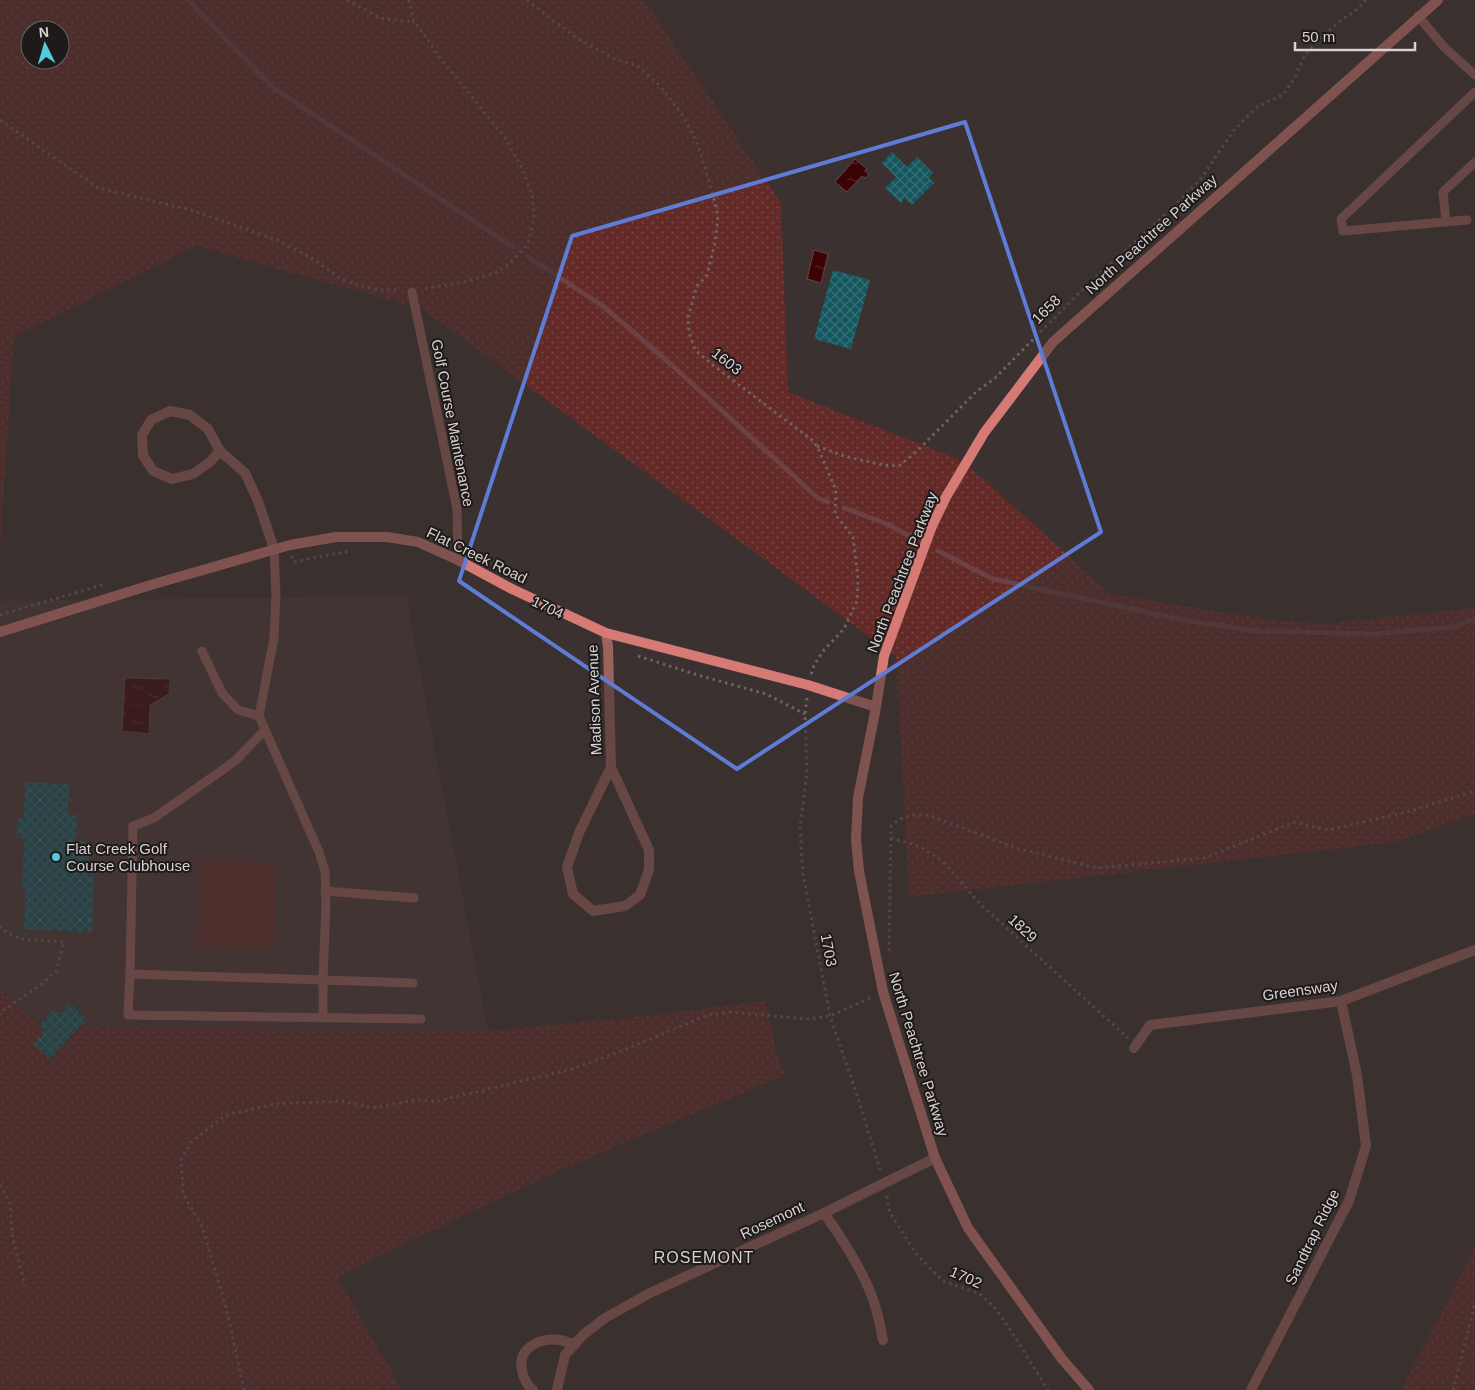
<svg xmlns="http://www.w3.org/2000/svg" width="1475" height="1390" viewBox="0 0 1475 1390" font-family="Arial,sans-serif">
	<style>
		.built { fill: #493938 }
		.grass { fill: url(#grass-dots); fill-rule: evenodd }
		.pitch { fill: #632a28 }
		.water { fill: url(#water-ripples); stroke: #6b4143 }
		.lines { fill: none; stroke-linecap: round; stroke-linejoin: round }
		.stream { stroke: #6b4143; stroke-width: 5 }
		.building { fill: url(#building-cross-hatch) }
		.path { stroke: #6c6463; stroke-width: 3; stroke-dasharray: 2.5 4; stroke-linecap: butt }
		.lane { stroke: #9c625e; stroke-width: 9 }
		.street { stroke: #9c625e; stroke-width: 10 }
		.secondary { stroke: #d67a75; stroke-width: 10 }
		.marked { fill: none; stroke: #5e7cd6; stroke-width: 4; stroke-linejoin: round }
		.poi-dot { fill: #53cbdb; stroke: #1e1a19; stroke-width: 2 }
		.labels { text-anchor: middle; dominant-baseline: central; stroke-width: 4; stroke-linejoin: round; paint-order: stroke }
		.street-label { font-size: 15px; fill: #d8d2d2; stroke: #1e1a19 }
		.poi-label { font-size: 15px; fill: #d8d2d2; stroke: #1e1a19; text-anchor: start }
		.neighbourhood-label { font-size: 16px; letter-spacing: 1px; fill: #d8d2d2; stroke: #1e1a19 }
	</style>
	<defs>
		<pattern id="grass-dots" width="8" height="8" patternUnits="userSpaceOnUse" patternTransform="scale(1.25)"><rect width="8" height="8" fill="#632a28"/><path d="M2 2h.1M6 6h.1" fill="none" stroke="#794846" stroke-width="1.8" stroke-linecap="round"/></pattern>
		<pattern id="water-ripples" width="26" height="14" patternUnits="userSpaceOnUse" patternTransform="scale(1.25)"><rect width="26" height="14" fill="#3c0306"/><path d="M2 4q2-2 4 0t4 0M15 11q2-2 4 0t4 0" fill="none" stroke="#572729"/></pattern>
		<pattern id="building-cross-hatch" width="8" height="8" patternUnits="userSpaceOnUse" patternTransform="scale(1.25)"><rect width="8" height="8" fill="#14575f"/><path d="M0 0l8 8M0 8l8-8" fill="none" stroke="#356e75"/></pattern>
	</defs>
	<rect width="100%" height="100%" fill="#3a3130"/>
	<polygon class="built" points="406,596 488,1031 41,1026 0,988 0,601"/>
	<g class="grass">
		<path d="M0 0H642L648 5 781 203 788 392 963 461 1111 594 1270 620 1325 624 1475 608V814L1397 842 909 897 896 656 422 309 196 246 14 337 0 551ZM30 30H60V60H30Z"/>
		<polygon points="0,988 41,1026 488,1031 645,1016 766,1001 777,1054 785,1075 558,1171 365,1263 338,1278 402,1390 0,1390"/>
		<polygon points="1475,1248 1475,1390 1401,1390"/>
	</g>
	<polygon class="pitch" points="199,860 277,863 274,950 196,948"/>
	<g class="water">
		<polygon points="855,159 867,169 865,171 869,174 865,178 862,176 847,192 835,182"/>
		<polygon points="814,250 828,254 821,283 807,279"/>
		<polygon points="125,678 170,679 169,694 150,705 149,734 122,731"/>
	</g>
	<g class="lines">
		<g class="stream">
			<polyline points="188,0 272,87 513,247"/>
			<polyline points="527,256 604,307 665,359 818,498 828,502"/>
			<polyline points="844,508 887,524 913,538"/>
			<polyline points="938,551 993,579 1183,620 1257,631 1374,634 1453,627 1475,619"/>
		</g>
	</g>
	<g class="building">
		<polygon points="892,152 907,167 917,157 933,173 929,178 934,183 912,205 904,198 901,203 885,188 896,177 882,163"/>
		<polygon points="833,270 870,280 851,349 814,339"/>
		<polygon points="25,782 69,784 68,815 77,815 76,841 90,842 88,872 94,873 92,932 24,929 26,890 22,890 24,838 17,837 18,819 24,819"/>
		<polygon points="69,1003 87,1019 50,1059 33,1044 45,1031 39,1026 54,1009 60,1014"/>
	</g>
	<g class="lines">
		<g class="path">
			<polyline points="347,0 380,18 414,22"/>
			<polyline points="409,0 413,20 415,22 438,55 505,138 522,168 532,194 534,217 528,244 508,265 495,273 464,282 421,289"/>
			<polyline points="527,0 578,39 615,59 638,66 659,85 682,114 698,145 712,191 718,216 715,243 707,275 697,286 688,317 689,332 695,350 714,366 812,440 817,446 836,490 835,514 853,537 858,578 857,601 844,629 824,650 814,665 811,675"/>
			<polyline points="0,120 98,188 191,210 277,240 310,257 343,280 377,290 400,290"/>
			<polyline points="817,446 844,456 878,464 891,466 900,465 914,454 976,392 995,378 1081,291 1170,210 1200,180 1234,130 1257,107 1284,94 1296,75 1305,55 1320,38 1340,21 1356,10 1366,0"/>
			<polyline points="292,556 294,562 333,554 352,551"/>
			<polyline points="0,615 102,585"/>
			<polyline points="638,656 701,676 766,694 805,714"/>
			<polyline points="807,698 805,714 807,773 800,828 803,874 830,1016 859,1101 881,1173"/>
			<polyline points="891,838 919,846 944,862 979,903 1128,1038"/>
			<polyline points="0,926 1,929 20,939 64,942 56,971 38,987 1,1012 0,1015"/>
			<path d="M889 951 891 826C902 815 914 815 928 815L1016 848 1096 868 1205 858 1294 822 1328 830 1407 812 1475 791"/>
			<polyline points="0,1185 10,1203 13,1239 25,1286"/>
			<polyline points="887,1196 890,1213 917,1255 943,1281 980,1294 994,1307 1007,1325 1048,1390"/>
			<polyline points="244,1390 227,1311 202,1226 183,1194 181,1160 191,1142 226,1115 275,1104 343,1101 373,1108 416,1100 438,1101 569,1070 624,1050 708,1015 731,1012 807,1019 830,1016 872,997"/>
			<polyline points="1453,1390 1475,1304"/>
		</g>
		<g class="lane">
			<polyline points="1418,16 1444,47 1475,75"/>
			<polyline points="1467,220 1343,231 1341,219 1475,92"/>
			<polyline points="1446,222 1443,192 1475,162"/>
			<polyline points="412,292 457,509 458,560"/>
			<polyline points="202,651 222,693 238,710 259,716"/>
			<polyline points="265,730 235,761 154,818 133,826 130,974 323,980 326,903 325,871 319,852 259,716 274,638 276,595 274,549"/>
			<polyline points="325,891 414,898"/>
			<polyline points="130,974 128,1015 421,1019"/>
			<polyline points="323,1017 323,980 413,983"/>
		</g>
		<g class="street">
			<polyline points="220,451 210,462 193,474 172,479 153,471 143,455 142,435 151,420 170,411 190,415 208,429 220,451 245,473 258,501 274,549"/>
			<polyline points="606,633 608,647 611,767"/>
			<polygon points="611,767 649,850 649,870 640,895 625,906 593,911 573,894 567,867 579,833"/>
			<polyline points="1134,1048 1150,1025 1341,1001 1475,950"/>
			<path d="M824 1213C844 1241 867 1276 876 1309 879 1319 881 1330 883 1340"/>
			<path d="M533 1390C527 1386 523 1377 522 1370 517 1348 540 1337 560 1340 565 1341 570 1343 575 1344"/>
			<polyline points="557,1390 565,1355 583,1335 605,1318 650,1293 824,1213 935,1158"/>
			<polyline points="1251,1390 1349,1201 1366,1146 1357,1075 1341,1001"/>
		</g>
		<g class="secondary">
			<polyline points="0,632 154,584 290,545 336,537 387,537 418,542 458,560 512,589 606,633 808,685 876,707"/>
			<polyline points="1089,1390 1062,1359 968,1228 935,1158 883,992 859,871 856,839 858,798 876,707 884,656 932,526 946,497 984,433 1053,342 1438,0"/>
		</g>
	</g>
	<path d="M0 0H1475V1390H0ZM965 122 1101 532 737 769 459 581 572 236Z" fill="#3a3130" fill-opacity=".55" fill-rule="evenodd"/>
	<path class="marked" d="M965 122 1101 532 737 769 459 581 572 236Z"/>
	<circle class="poi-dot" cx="56" cy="857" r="5"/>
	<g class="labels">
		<g class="street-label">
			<text transform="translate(1151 234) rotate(-42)">North Peachtree Parkway</text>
			<text transform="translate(1046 309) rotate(-45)">1658</text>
			<text transform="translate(727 361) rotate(38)">1603</text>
			<text transform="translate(453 423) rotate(79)">Golf Course Maintenance</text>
			<text transform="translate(477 555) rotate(26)">Flat Creek Road</text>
			<text transform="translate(902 572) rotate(-69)">North Peachtree Parkway</text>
			<text transform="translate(548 607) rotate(26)">1704</text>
			<text transform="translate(594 700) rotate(-92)">Madison Avenue</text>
			<text transform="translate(1023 928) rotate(43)">1829</text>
			<text transform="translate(829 950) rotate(79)">1703</text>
			<text transform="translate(1300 990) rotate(-8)">Greensway</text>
			<text transform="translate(919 1054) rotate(73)">North Peachtree Parkway</text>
			<text transform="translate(772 1220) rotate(-25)">Rosemont</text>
			<text transform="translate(1312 1237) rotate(-64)">Sandtrap Ridge</text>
			<text transform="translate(966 1277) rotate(24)">1702</text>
		</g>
		<g class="poi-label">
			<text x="66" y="848">Flat Creek Golf<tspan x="66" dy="17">Course Clubhouse</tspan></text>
		</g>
		<g class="neighbourhood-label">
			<text x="704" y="1257">ROSEMONT</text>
		</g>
	</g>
	<g transform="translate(45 45) rotate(355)"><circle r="24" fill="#1e1a19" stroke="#686463"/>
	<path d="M0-4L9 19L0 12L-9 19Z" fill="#53cbdb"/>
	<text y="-8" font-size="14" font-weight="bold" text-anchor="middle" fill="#d8d2d2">N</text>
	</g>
	<path d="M1295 42v8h120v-8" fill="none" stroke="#d8d2d2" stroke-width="2.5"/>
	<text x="1302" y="42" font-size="15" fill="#d8d2d2" stroke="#1e1a19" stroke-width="4" paint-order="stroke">50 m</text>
</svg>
